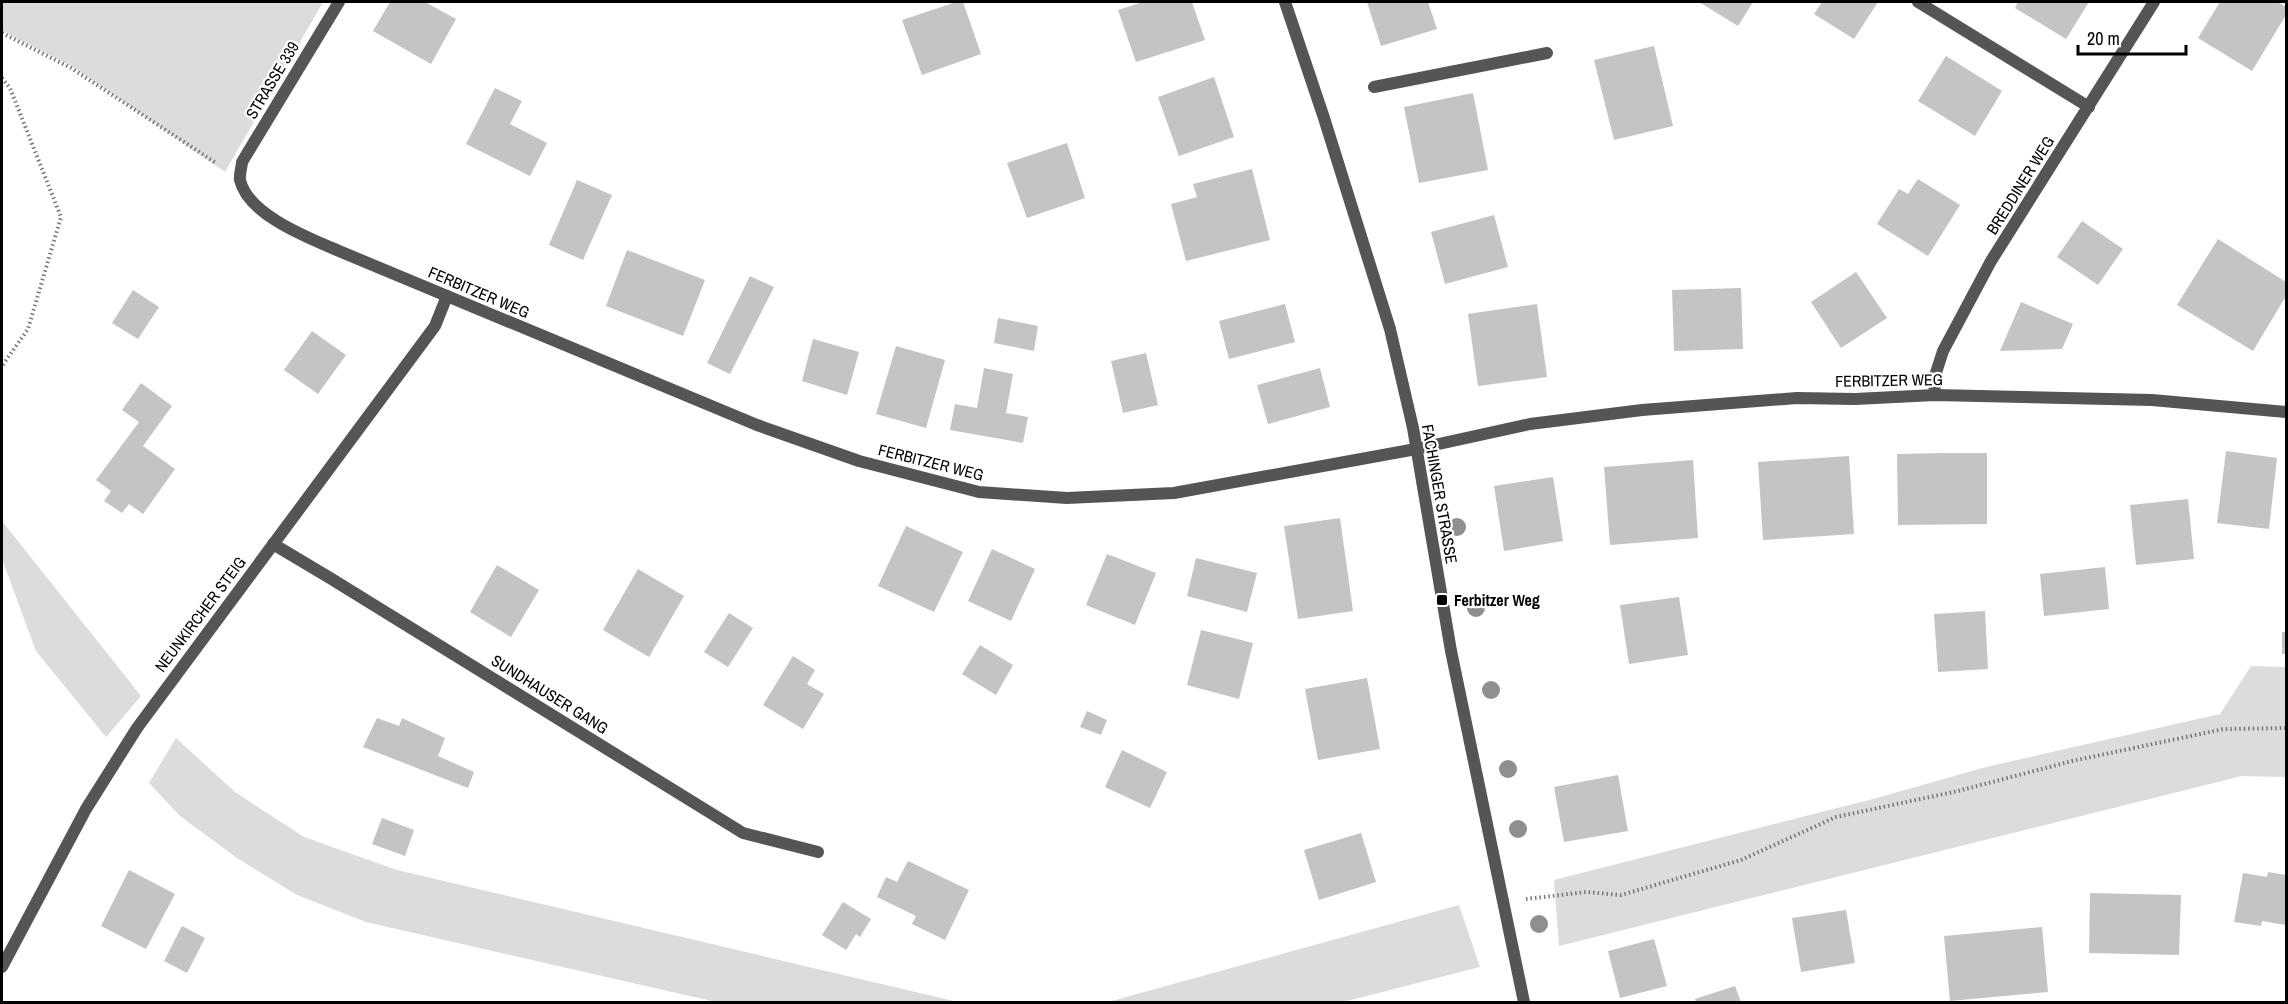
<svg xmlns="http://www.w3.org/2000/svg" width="2288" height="1004" viewBox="0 0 2288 1004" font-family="'Archivo Narrow',sans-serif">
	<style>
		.green { fill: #dcdcdc }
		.building { fill: #c4c4c4 }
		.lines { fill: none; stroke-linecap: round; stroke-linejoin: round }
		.path { stroke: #777; stroke-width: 4; stroke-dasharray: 1.5 3; stroke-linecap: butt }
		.service { stroke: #555; stroke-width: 12 }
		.minor { stroke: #555; stroke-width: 12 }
		.tree { fill: #8f8f8f }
		.poi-dot { fill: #000; stroke: #fff; stroke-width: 2 }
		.labels { text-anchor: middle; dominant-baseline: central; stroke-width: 4.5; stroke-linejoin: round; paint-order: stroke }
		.street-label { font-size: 16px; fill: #000; stroke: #fff }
		.poi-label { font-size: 16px; font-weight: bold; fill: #000; stroke: #fff; text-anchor: start }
	</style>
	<rect width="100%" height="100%" fill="#fff"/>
	<g class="green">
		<polygon points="2,2 323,2 225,172 73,67 2,31"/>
		<polygon points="2,521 141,696 106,737 36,651 2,559"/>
		<polygon points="2251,666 2286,667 2286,777 2242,776 1559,946 1554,880 1873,799 1986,767 2220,714"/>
		<polygon points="176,738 235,792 304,837 397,870 958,1002 716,1002 366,922 297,895 237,858 180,816 149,783"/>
		<polygon points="1459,905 1480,967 1343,1002 1108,1002"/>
	</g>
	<g class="building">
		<polygon points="390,2 425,2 456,19 431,64 373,31"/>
		<polygon points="956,2 963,2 981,54 922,75 902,20"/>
		<polygon points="1143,2 1192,2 1205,40 1136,62 1118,10"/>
		<polygon points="1367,2 1428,2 1437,29 1381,46"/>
		<polygon points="1699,2 1753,2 1738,26"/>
		<polygon points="1822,2 1878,2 1854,39 1814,14"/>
		<polygon points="2018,2 2089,2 2066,39 2015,8"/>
		<polygon points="2220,2 2278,2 2286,7 2286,15 2252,71 2198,38"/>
		<polygon points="1654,46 1673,126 1614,140 1594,60"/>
		<polygon points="1946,56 2002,91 1975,136 1918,101"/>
		<polygon points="1214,77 1234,137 1179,156 1158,97"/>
		<polygon points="495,88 522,101 510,124 547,143 530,176 466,144"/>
		<polygon points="1473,93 1488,170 1419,183 1404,107"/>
		<polygon points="1067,143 1085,198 1027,218 1007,163"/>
		<polygon points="1252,169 1270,240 1186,261 1171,204 1197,197 1193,184"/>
		<polygon points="1918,179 1960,205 1928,256 1877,224 1899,189 1908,194"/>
		<polygon points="577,180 612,195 583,260 549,245"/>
		<polygon points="1494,215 1508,267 1445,284 1431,232"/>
		<polygon points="2082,221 2123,249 2098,285 2057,257"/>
		<polygon points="2218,239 2286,282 2286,296 2253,351 2177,305"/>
		<polygon points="627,250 705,280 683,336 606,306"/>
		<polygon points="1856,272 1887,318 1841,348 1811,302"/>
		<polygon points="750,276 774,287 730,374 707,363"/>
		<polygon points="1741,288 1743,349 1674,351 1672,290"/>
		<polygon points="133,290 159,307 138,339 112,323"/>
		<polygon points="2021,302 2073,324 2062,349 2000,351"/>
		<polygon points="1285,304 1295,342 1229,359 1219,321"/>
		<polygon points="1537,304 1547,377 1478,386 1468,314"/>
		<polygon points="998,318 1038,326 1034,351 994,343"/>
		<polygon points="312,331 346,355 318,394 284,370"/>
		<polygon points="813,339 859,352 847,395 802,381"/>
		<polygon points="896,346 945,360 926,428 876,414"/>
		<polygon points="1146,353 1158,405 1123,413 1111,361"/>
		<polygon points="984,368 1013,374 1006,413 1028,417 1023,443 950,430 955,404 977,408"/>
		<polygon points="1320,368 1330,407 1268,424 1257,385"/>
		<polygon points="141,383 172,406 143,446 175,469 143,514 129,504 122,513 104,501 111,491 96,480 139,422 122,410"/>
		<polygon points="2226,451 2277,458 2269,529 2217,523"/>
		<polygon points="1945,453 1987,453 1987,524 1898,525 1897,454"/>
		<polygon points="1849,456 1854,534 1763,540 1758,462"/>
		<polygon points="1693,460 1698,538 1610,545 1604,467"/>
		<polygon points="1553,477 1563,541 1504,551 1494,486"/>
		<polygon points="2188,499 2194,559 2136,565 2130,505"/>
		<polygon points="1340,518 1353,611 1298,619 1284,526"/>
		<polygon points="906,526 963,552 934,612 878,586"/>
		<polygon points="992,549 1035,569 1011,621 968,601"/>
		<polygon points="1107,554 1156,573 1135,625 1086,605"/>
		<polygon points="1196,558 1257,573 1247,612 1187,596"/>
		<polygon points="497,565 539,590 511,637 470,612"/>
		<polygon points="2105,567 2109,609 2044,616 2040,574"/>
		<polygon points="638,569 684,596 649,657 603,630"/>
		<polygon points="1679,597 1688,655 1629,664 1620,605"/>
		<polygon points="1985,611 1988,669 1938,672 1934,614"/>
		<polygon points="729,613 753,628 728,667 704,652"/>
		<polygon points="1201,630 1253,643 1239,699 1187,685"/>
		<rect x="2282" y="632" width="4" height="22"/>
		<polygon points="980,645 1013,665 996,695 962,674"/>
		<polygon points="793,656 815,670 807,684 824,694 803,729 763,705"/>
		<polygon points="1367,678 1380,749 1318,760 1305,689"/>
		<polygon points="1087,711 1107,720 1101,735 1080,727"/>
		<polygon points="377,718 399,726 402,718 445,738 438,756 474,772 468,788 363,747"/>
		<polygon points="1122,750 1167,772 1150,808 1105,787"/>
		<polygon points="1618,775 1628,831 1564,842 1554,787"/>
		<polygon points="382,818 414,830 405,856 372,844"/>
		<polygon points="1361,833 1376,882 1319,900 1304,850"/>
		<polygon points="908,861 969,890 945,940 912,924 916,916 877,897 886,877 897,882"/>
		<polygon points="129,870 175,894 146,949 101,926"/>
		<polygon points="2268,872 2286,875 2286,925 2262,921 2261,926 2234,922 2243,873 2267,877"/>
		<polygon points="2090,893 2181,895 2179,955 2089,953"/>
		<polygon points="843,902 871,919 860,937 856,934 846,950 822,935"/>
		<polygon points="1846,910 1855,963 1801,972 1792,918"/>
		<polygon points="182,926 205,938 187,973 164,961"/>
		<polygon points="2042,927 2048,992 1950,1001 1944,936"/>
		<polygon points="1654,939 1667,986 1620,998 1608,951"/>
		<polygon points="1735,986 1741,1002 1696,1002 1695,999"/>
	</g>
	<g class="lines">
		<g class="path">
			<polyline points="2,33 71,68 216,163"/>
			<polyline points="2,78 10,88 61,217 28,329 2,366"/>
			<polyline points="1526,899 1586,892 1621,895 1741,860 1836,817 1958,791 2072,761 2224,729 2286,728"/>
		</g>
		<g class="service">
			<polyline points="1918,2 2089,107"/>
			<polyline points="1374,87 1547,53"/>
		</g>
		<g class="minor">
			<path d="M339 2 242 162C242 167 239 174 240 180 248 215 309 238 339 251L757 425 859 461 979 492 1067 498 1174 493 1416 449 1530 424 1642 410 1797 398 1855 399 1935 395 2152 400 2286 412"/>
			<polyline points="1285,2 1324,118 1390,329 1413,428 1451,651 1524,1002"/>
			<polyline points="1935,395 1934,379 1943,351 1991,261 2154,2"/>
			<polyline points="273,544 330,578 743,833 818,852"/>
			<polyline points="2,967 86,809 137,728 435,326 447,296"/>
		</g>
	</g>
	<g class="tree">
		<circle cx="1457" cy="527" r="9"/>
		<circle cx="1476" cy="608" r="9"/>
		<circle cx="1491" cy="690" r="9"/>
		<circle cx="1508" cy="769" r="9"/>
		<circle cx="1518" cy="829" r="9"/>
		<circle cx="1539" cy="924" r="9"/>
	</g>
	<rect class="poi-dot" x="1436" y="594" width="12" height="12" rx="3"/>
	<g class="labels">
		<g class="street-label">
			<text transform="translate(272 80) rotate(-59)">STRASSE 339</text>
			<text transform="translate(2020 185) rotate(-58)">BREDDINER WEG</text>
			<text transform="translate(479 292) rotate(23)">FERBITZER WEG</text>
			<text transform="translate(1889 380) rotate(-1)">FERBITZER WEG</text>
			<text transform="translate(931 462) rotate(14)">FERBITZER WEG</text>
			<text transform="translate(1440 494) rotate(80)">FACHINGER STRASSE</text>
			<text transform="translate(200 614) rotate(-53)">NEUNKIRCHER STEIG</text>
			<text transform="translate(550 694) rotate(32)">SUNDHAUSER GANG</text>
		</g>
		<g class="poi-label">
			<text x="1454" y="600">Ferbitzer Weg</text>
		</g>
	</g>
	<rect width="2288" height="1004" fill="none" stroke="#000000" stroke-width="6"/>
	<path d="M2078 45v9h108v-9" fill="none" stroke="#000000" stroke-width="3"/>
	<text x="2087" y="45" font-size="18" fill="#000000" stroke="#ffffff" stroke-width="4.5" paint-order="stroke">20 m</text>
</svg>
